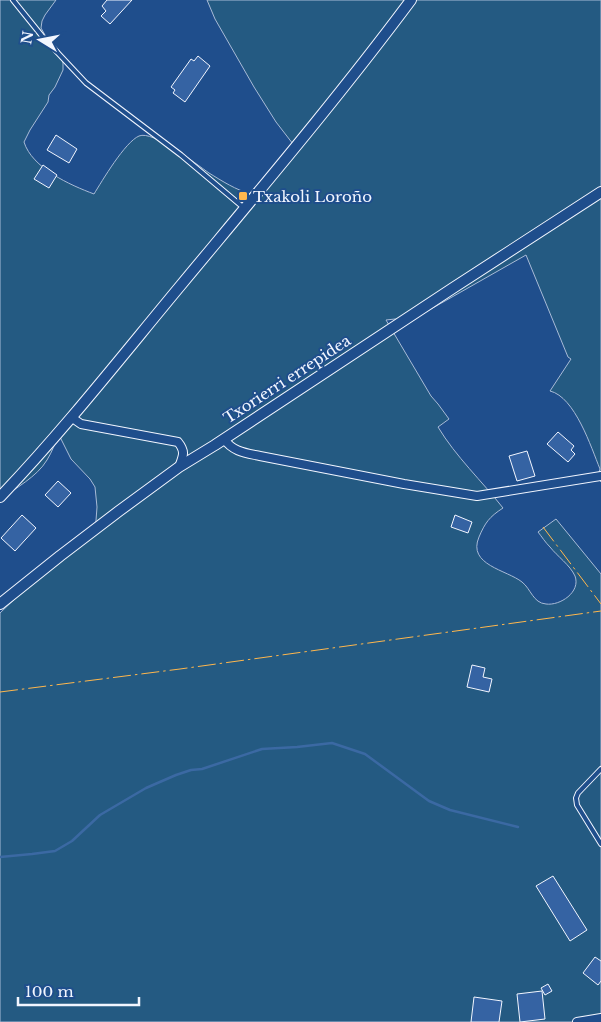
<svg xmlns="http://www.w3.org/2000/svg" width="601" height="1022" viewBox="0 0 601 1022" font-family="'Libre Baskerville',serif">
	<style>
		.green { fill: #245a82; stroke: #a8bbd7 }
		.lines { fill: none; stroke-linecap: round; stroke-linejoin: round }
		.stream { stroke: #3b69a3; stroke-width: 2.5 }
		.building { fill: #3563a3; stroke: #f2f6ff }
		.lane-casing { stroke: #f2f6ff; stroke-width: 6 }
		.street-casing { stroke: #f2f6ff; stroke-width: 10 }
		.secondary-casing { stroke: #f2f6ff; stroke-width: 12 }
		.lane { stroke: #1f4e8c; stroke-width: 4 }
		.street { stroke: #1f4e8c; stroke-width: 8 }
		.secondary { stroke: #1f4e8c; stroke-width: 10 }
		.power { stroke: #ffb74d; stroke-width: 1; stroke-dasharray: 18 4 2.5 4; stroke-linecap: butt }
		.poi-dot { fill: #ffb74d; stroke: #1f4e8c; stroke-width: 2 }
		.labels { text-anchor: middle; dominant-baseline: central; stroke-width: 4; stroke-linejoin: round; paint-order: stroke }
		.poi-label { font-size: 15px; fill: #f2f6ff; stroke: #1f4e8c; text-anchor: start }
		.street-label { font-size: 15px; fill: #f2f6ff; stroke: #1f4e8c }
	</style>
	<rect width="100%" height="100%" fill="#1f4e8c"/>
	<path class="green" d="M0 0H56L45 15 42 21 41 28 45 35 59 50 63 63V70L55 87 49 95 48 102 30 130 24 142C32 168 70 185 94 194 102 181 125 142 139 136 153 130 196 164 209 173 222 181 236 190 251 194L293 144 276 122 254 87 215 19 207 0H601V482L597 478 600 469C591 447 575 397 550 391L571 359 568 357 526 255 408 322 395 319 386 320 431 396 438 404 449 419 438 427C456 457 482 481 503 508 489 517 485 523 479 537 467 565 507 570 522 582 531 589 533 603 546 604 560 606 581 592 575 576 570 565 557 556 550 547 545 542 542 537 538 532L556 519 601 574V1022H0V613L22 592 95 534 97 507 95 487 90 479 71 459 59 435C55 443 52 452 47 460 37 477 15 488 0 500Z"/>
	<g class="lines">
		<polyline class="stream" points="0,857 32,854 55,851 72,841 100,815 146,788 176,775 191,770 202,769 262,749 297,747 332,743 365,754 429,801 450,810 518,827"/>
	</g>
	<g class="building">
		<polygon points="107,0 132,0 110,24 101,16 106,11 102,6"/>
		<polygon points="198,56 210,66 185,102 173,93 175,90 171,87 191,59 194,61"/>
		<polygon points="56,135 77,149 69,163 47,150"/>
		<polygon points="43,165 57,175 49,188 34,179"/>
		<polygon points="558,432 574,446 571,450 575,454 568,462 547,444"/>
		<polygon points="527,451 535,476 517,481 509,456"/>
		<polygon points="58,481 71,493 58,507 45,495"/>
		<polygon points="22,515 36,528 15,551 1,538"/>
		<polygon points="455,515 472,522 468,533 451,527"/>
		<polygon points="472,665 485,668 483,677 492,679 489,692 467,687"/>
		<polygon points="553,876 587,930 570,941 536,886"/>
		<polygon points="595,957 601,961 601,981 598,985 583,973"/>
		<polygon points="548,984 552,991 545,995 541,988"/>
		<polygon points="542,991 545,1019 520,1022 517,994"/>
		<polygon points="474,997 502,1001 499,1022 471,1022"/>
	</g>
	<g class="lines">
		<defs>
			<g id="lane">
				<polyline points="13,0 42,36 86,83 181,155 244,208"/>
				<polyline points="601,769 578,793 576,798 577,805 601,844"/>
			</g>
			<g id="street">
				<path d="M71 417 81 424 178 442C186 452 183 456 179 467"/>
				<path d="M224 439C233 452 246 453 260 456L404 484 477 496 601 476"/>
				<polyline points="577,1022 601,1018"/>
			</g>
			<g id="secondary">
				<path d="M0 497C64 430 122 356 181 285 259 191 338 98 411 0"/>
				<polyline points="0,604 60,556 119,511 179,467 215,445 453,288 601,192"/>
			</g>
		</defs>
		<use href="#lane" class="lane-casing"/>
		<use href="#street" class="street-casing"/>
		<use href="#secondary" class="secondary-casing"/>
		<use href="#lane" class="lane"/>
		<use href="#street" class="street"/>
		<use href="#secondary" class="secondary"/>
		<g class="power">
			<polyline points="543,527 601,604"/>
			<polyline points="0,692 180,669 601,611"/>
		</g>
	</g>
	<rect class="poi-dot" x="238" y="191" width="10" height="10" rx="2.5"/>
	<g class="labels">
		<g class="poi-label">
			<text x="253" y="196">Txakoli Loroño</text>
		</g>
		<g class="street-label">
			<text transform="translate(287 379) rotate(-33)">Txorierri errepidea</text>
		</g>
	</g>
	<g transform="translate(40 40) rotate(280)" stroke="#1f4e8c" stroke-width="4" paint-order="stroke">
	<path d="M0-4L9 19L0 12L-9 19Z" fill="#f2f6ff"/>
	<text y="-8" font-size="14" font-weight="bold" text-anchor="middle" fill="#f2f6ff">N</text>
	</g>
	<path d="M18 997v8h121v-8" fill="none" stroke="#f2f6ff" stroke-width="2.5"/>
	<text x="25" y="997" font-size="15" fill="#f2f6ff" stroke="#1f4e8c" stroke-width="4" paint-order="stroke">100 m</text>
</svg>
